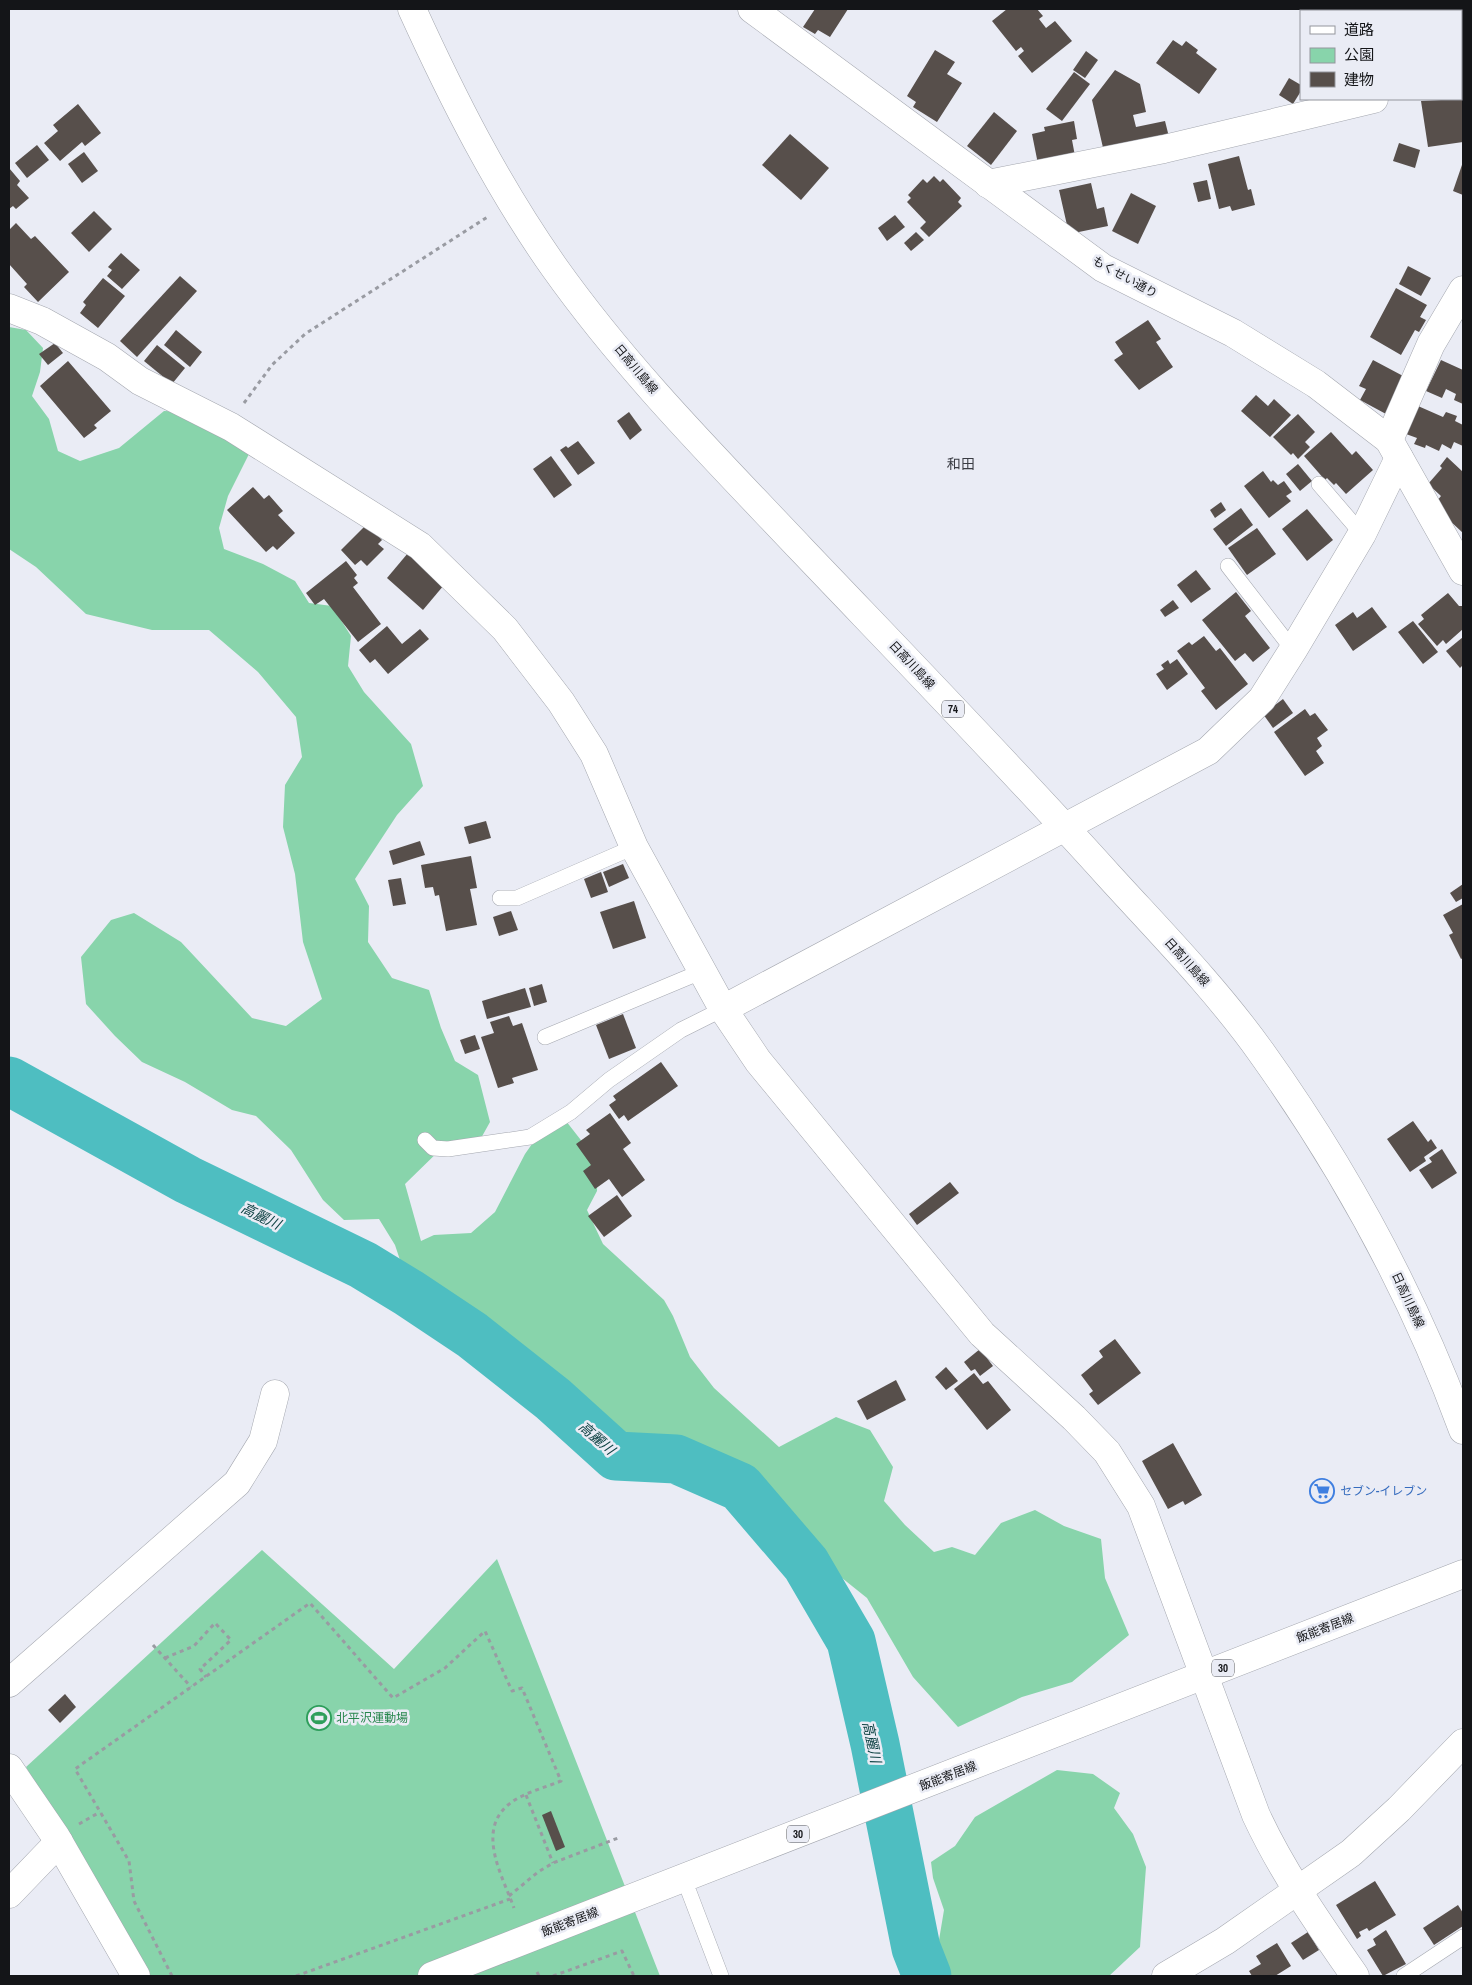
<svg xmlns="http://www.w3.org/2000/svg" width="1472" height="1985" viewBox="0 0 1472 1985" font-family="'Archivo Narrow','Noto Sans JP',sans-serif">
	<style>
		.green { fill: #88d4ab }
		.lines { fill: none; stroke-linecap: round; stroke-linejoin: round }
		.river { stroke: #4ebec1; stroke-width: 49 }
		.building { fill: #574f4b }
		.lane-casing { stroke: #a4a7af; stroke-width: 16 }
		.street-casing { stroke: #a4a7af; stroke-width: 29 }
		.secondary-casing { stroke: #a4a7af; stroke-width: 29 }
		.primary-casing { stroke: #a4a7af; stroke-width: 29 }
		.path { stroke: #999ba2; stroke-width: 3; stroke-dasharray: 4 4; stroke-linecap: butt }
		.lane { stroke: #fff; stroke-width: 15 }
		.street { stroke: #fff; stroke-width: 28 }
		.secondary { stroke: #fff; stroke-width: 28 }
		.primary { stroke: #fff; stroke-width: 28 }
		.labels { text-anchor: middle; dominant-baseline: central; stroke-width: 5; stroke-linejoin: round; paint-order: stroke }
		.shield { fill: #eaecf5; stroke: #54565a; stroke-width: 1 }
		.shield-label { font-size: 11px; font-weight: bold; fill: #141518 }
		.street-label { font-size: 12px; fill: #141518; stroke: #eaecf5 }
		.shop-label { font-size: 12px; fill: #366cbe; stroke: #eaecf5; text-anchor: start }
		.leisure-label { font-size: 12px; fill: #27864d; stroke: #eaecf5; text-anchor: start }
		.neighbourhood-label { font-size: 14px; fill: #3a3c43; stroke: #eaecf5 }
		.water-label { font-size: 14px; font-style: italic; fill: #0e4243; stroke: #eaecf5 }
	</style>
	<rect width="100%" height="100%" fill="#eaecf5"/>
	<g class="green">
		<polygon points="9,327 26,330 43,348 40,372 32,396 49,419 58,451 80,461 119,448 164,411 187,412 249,454 228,496 219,528 224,549 263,564 295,581 309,603 332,606 351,636 348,666 364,692 411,744 423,786 397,815 355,879 369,906 368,942 392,978 429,990 441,1028 455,1061 478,1075 490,1122 480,1140 446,1144 405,1184 421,1241 434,1235 471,1233 495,1212 525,1154 539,1134 566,1121 598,1162 597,1191 587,1210 603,1244 664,1300 673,1316 690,1357 714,1388 779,1447 836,1417 870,1430 893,1467 884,1501 905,1525 934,1552 952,1547 975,1555 1001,1523 1035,1510 1064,1526 1101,1539 1105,1578 1129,1635 1072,1682 1022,1697 958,1727 913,1677 867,1598 832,1570 777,1502 748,1478 719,1455 676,1445 638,1447 611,1436 597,1426 567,1428 537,1413 526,1398 514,1355 472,1323 428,1296 402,1266 395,1245 379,1219 344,1220 323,1200 291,1150 256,1116 232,1110 185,1082 142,1062 115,1036 86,1004 81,957 111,920 134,913 181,942 252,1018 286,1026 322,999 303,942 295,874 283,827 285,785 302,757 296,717 258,672 209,630 152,630 86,614 36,567 9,549"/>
		<polygon points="262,1550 394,1669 497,1559 660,1976 142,1976 26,1767"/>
		<polygon points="1057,1770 1093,1774 1120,1793 1114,1808 1133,1834 1146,1867 1140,1947 1109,1976 951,1976 937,1952 944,1910 933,1878 931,1862 955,1846 975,1817"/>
	</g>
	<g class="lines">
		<polyline class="river" points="9,1081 188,1180 363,1265 409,1293 472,1335 553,1399 616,1456 676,1459 740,1487 806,1564 851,1641 875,1744 916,1948 927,1976"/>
	</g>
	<g class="building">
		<polygon points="815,9 848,9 830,37 818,30 815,34 803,27"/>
		<polygon points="1007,9 1037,9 1043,16 1039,19 1046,28 1055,21 1072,41 1032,73 1018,56 1024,51 1021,47 1016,51 992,21"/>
		<polygon points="1173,40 1182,46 1186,41 1198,50 1196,53 1217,69 1199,94 1156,63"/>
		<polygon points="935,50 955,62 947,74 962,83 937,122 913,107 916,102 907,96"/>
		<polygon points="1086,51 1098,60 1085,78 1073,70"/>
		<polygon points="1115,70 1140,84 1146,112 1133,115 1136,127 1165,121 1169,137 1104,152 1092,100"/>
		<polygon points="1074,72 1090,84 1062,121 1046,109"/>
		<polygon points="1289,78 1301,85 1301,91 1293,104 1279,95"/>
		<polygon points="1461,94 1463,104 1463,142 1428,147 1421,101 1461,99"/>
		<polygon points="78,104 101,133 85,146 82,142 60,161 44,143 58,131 53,125"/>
		<polygon points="994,112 1017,131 991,165 967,146"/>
		<polygon points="1074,121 1077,139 1072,140 1075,156 1038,164 1032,134 1045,131 1044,127"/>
		<polygon points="790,134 829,168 801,200 762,165"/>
		<polygon points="1399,143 1420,150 1415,168 1393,161"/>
		<polygon points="37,145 49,160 27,178 15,163"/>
		<polygon points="84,152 98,171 82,183 68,164"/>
		<polygon points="1239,156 1248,190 1251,189 1255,205 1232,211 1230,206 1219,209 1208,164"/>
		<polygon points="1463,162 1463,195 1453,191"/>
		<polygon points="9,168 20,181 17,185 29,198 16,209 13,206 9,209"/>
		<polygon points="934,176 940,182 943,179 961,198 958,202 962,206 929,237 920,228 926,222 907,202 911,198 908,195 923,179 927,183"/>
		<polygon points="1207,180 1211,199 1198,202 1193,183"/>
		<polygon points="1091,183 1097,209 1104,207 1108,226 1069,234 1059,190"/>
		<polygon points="1131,193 1156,206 1138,244 1112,231"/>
		<polygon points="94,211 112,229 89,252 71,233"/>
		<polygon points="895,215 905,227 887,241 878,228"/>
		<polygon points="16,223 31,239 35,236 69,272 38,302 24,287 27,284 9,264 9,230"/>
		<polygon points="916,232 924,240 911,251 904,243"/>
		<polygon points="121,253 140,270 122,289 107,276 112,270 108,267"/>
		<polygon points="1408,266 1431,278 1421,296 1399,284"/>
		<polygon points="180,276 197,291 137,357 120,341"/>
		<polygon points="103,278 125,296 98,328 80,313 86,305 83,302"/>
		<polygon points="1396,288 1427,305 1420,317 1426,320 1419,332 1415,330 1401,355 1370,337"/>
		<polygon points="1148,320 1161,339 1156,342 1173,367 1139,390 1114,360 1123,354 1115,342"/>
		<polygon points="176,330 202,352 190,367 164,345"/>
		<polygon points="55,343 63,353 48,365 39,354"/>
		<polygon points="157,345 185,368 172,384 144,361"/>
		<polygon points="1373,360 1405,377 1386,414 1360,400 1366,389 1359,386"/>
		<polygon points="1441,360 1463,370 1463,404 1454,400 1456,394 1446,389 1442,398 1426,391"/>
		<polygon points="68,361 111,411 94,425 97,428 84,438 40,386"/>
		<polygon points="1256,395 1268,406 1274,399 1291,415 1270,437 1241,411"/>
		<polygon points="1418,406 1443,417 1446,412 1457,416 1455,421 1463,425 1463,446 1454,442 1451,449 1442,444 1439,451 1426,445 1425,448 1414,444 1417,438 1406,434"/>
		<polygon points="629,412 642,430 630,440 617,421"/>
		<polygon points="1298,414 1315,432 1305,442 1310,447 1298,459 1293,453 1291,455 1273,437"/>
		<polygon points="1331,432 1352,455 1356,451 1373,470 1346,494 1336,483 1334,485 1327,478 1325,480 1304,456"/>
		<polygon points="578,441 595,463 578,475 560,450 566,446 568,448"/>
		<polygon points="551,456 572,485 554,498 533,469"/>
		<polygon points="1447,457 1463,472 1463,533 1448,519 1437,501 1441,496 1428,484 1442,468 1440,466"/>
		<polygon points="1298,464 1312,481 1300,491 1286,474"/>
		<polygon points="1263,471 1271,482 1273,480 1278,485 1284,481 1292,492 1286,496 1291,501 1269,518 1244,486"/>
		<polygon points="253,487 264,499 269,495 283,511 278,515 295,533 277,550 273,546 266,552 227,510"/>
		<polygon points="1221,502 1226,510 1215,518 1210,510"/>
		<polygon points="1241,508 1253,525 1226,546 1213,529"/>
		<polygon points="1307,509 1333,540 1307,561 1282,529"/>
		<polygon points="367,524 382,540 378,544 384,549 367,566 361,560 355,565 341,550"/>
		<polygon points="1257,528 1276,554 1247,575 1228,548"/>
		<polygon points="408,553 444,585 423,610 387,578"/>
		<polygon points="346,561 357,575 354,578 358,583 353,587 381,624 358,642 324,599 315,605 306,593"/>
		<polygon points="1196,570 1211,589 1191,603 1177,585"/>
		<polygon points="1236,592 1251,611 1245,616 1270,648 1253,662 1245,653 1235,661 1202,620"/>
		<polygon points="1448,593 1459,606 1463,606 1463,629 1446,644 1443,640 1437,646 1418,624 1424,619 1421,615"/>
		<polygon points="1173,600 1179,608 1165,617 1160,610"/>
		<polygon points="1372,607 1387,627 1353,651 1335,625 1353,612 1357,618"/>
		<polygon points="1413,621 1438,652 1423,664 1398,632"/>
		<polygon points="387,626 402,644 420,629 429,639 388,674 375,659 370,663 359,650"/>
		<polygon points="1204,636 1216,651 1220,648 1248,684 1216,710 1201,691 1205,688 1177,651 1189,642 1192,645"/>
		<polygon points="1463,637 1463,665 1460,668 1446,651"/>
		<polygon points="1177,659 1188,674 1167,690 1156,674 1164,669 1161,665 1168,660 1170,664"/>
		<polygon points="1283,699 1293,713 1273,728 1263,714"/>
		<polygon points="1305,709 1310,716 1315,713 1328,730 1317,738 1322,746 1316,751 1324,763 1305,776 1274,732"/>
		<polygon points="486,821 491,838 469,844 464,827"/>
		<polygon points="420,841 425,855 393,865 389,851"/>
		<polygon points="471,856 477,888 470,889 477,925 446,931 439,895 435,896 433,887 425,888 421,865"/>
		<polygon points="623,864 629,878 609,887 603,872"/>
		<polygon points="601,872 608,892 591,898 584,879"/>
		<polygon points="401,878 406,904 393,906 388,880"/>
		<polygon points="1463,884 1463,898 1456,902 1450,893"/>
		<polygon points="634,901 646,938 613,949 600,912"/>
		<polygon points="1463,904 1463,958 1461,959 1449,935 1453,933 1443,915"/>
		<polygon points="511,911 518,930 499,936 493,917"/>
		<polygon points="542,984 547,1002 534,1006 529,988"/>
		<polygon points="525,988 531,1007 487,1019 482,1001"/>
		<polygon points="623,1014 636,1048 609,1059 596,1025"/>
		<polygon points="509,1016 513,1026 522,1023 538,1070 512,1078 514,1083 498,1088 481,1037 494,1033 490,1022"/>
		<polygon points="475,1035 480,1049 465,1054 460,1040"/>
		<polygon points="661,1062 678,1086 628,1121 624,1115 619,1119 609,1105 616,1100 613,1096"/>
		<polygon points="610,1113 631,1143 623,1149 645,1180 622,1197 609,1179 595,1189 583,1171 591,1165 576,1144 590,1134 586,1130"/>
		<polygon points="1413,1121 1428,1142 1431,1139 1437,1148 1424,1157 1426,1161 1410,1172 1387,1139"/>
		<polygon points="1442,1149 1457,1173 1432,1189 1419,1170 1432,1162 1429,1158"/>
		<polygon points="950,1182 959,1193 917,1225 909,1214"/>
		<polygon points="617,1195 632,1216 604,1237 588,1216"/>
		<polygon points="1115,1339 1141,1373 1098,1405 1089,1394 1093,1391 1081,1375 1103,1357 1099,1351"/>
		<polygon points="980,1349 993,1366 980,1376 975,1369 971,1371 964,1362"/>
		<polygon points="946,1367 958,1381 946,1390 935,1377"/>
		<polygon points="974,1373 983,1384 988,1381 1011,1410 987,1430 954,1389"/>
		<polygon points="896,1380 906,1400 867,1420 857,1401"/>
		<polygon points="1173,1443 1202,1495 1185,1505 1183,1501 1168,1509 1142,1461"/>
		<polygon points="65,1694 76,1707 60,1723 48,1710"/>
		<polygon points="551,1811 565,1847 556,1851 542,1815"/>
		<polygon points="1375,1881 1396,1915 1369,1931 1367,1928 1359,1932 1361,1936 1357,1939 1336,1905"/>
		<polygon points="1458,1905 1463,1913 1463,1926 1434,1945 1423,1928"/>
		<polygon points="1386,1930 1406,1964 1383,1976 1367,1950 1376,1945 1373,1939"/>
		<polygon points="1308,1932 1319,1950 1303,1960 1291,1943"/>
		<polygon points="1277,1943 1291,1966 1275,1976 1252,1976 1249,1971 1261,1964 1256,1956"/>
	</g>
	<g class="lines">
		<defs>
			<g id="lane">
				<polyline points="1319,484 1362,534"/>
				<polyline points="1228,566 1293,650"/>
				<polyline points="500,898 517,898 634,847"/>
				<polyline points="545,1037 703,971"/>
				<polyline points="425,1140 433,1148 448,1149 530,1137 571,1112 609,1080 681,1030 723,1009"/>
				<polyline points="689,1892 721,1976"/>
				<polyline points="1404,1976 1463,1937"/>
			</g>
			<g id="street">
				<polyline points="752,9 1103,268 1233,333 1316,384 1389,440 1463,571"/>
				<polyline points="1461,78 1463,77"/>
				<polyline points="988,184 1164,149 1374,99"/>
				<path d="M9 308 42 321 107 357 140 381 231 427 420 546 505 629 561 702 594 754 634 847 723 1009 758 1061 982 1334 1074 1418 1107 1452 1141 1506 1256 1815C1283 1873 1319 1924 1355 1976"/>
				<polyline points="1389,440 1431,344 1463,290"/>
				<polyline points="723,1009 1208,751 1262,699 1293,650 1362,534 1399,458"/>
				<polyline points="9,1683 237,1483 263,1441 275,1394"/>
				<polyline points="9,1768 56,1837 136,1976"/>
				<polyline points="9,1894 59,1842"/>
			</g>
			<polyline id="secondary" points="1166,1976 1225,1941 1351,1853 1399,1809 1463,1743"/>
			<g id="primary">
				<path d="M412 9C453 99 497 186 554 267 627 370 716 459 802 550 905 658 1009 765 1109 876 1161 933 1216 989 1261 1052 1344 1168 1414 1296 1463 1430"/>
				<polyline points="432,1976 1463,1574"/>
			</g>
		</defs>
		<use href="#lane" class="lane-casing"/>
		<use href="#street" class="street-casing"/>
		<use href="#secondary" class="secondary-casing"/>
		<use href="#primary" class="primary-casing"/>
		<g class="path">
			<polyline points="244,403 272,365 305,334 489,216"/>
			<polyline points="153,1645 191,1687"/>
			<polyline points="165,1658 194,1646 215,1623 231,1640 200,1669 206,1677"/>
			<polyline points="526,1795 553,1863"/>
			<polyline points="79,1824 100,1812"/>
			<polyline points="509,1896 538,1872 553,1863 618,1838"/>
			<polyline points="537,1972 539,1976"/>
			<path d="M172 1976 134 1901 129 1861 75 1769 310 1603 393 1698 445 1668 485 1631 512 1691 522 1688 561 1781C544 1788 522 1793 508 1805 476 1832 503 1877 514 1908"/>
			<polyline points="296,1976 510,1899"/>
			<polyline points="553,1976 622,1951 634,1976"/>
		</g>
		<use href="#lane" class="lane"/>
		<use href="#street" class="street"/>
		<use href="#secondary" class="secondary"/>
		<use href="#primary" class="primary"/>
	</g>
	<defs>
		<symbol id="supermarket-ring" viewBox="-11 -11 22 22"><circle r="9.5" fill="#eaecf5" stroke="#3f7fe0" stroke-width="1.5"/><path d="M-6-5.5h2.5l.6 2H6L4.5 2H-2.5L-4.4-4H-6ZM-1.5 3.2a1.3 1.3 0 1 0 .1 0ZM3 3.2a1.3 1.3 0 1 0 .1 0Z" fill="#3f7fe0"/></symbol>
		<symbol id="stadium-ring" viewBox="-11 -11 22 22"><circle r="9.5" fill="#eaecf5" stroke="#2e9e5b" stroke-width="1.5"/><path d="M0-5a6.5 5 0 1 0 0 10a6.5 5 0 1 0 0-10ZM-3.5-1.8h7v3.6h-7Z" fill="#2e9e5b"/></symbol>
	</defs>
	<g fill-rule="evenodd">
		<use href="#supermarket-ring" x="1308" y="1477" width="28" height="28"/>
		<use href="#stadium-ring" x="305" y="1704" width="28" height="28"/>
	</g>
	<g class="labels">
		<g class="shield">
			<rect x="942" y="700.5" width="22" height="17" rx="4"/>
			<rect x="1212" y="1659.5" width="22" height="17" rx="4"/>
			<rect x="787" y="1825.5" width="22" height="17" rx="4"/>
		</g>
		<g class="shield-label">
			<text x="953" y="709">74</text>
			<text x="1223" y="1668">30</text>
			<text x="798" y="1834">30</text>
		</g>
		<g class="street-label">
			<text transform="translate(1125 277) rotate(29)">もくせい通り</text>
			<text transform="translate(636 369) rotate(50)">日高川島線</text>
			<text transform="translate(912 665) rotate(47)">日高川島線</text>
			<text transform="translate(1187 962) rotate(48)">日高川島線</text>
			<text transform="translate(1408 1300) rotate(65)">日高川島線</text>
			<text transform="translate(1325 1628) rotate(-21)">飯能寄居線</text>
			<text transform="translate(948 1776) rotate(-21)">飯能寄居線</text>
			<text transform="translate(570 1922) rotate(-21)">飯能寄居線</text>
		</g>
		<g class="shop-label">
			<text x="1340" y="1491">セブン-イレブン</text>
		</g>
		<g class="leisure-label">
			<text x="336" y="1718">北平沢運動場</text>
		</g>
		<g class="neighbourhood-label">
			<text x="961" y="464">和田</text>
		</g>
		<g class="water-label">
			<text transform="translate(261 1216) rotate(26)">高麗川</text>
			<text transform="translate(597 1438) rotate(41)">高麗川</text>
			<text transform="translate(872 1742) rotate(78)">高麗川</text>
		</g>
	</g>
	<rect width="1472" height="1985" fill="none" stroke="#141518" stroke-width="20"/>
	<rect x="1300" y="10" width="162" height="90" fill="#eaecf5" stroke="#94969d"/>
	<rect x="1310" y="26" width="25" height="8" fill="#ffffff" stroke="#94969d"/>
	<text x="1344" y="35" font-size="15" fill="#141518">道路</text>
	<rect x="1310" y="48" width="25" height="15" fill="#88d4ab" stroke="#94969d"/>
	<text x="1344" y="60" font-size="15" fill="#141518">公園</text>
	<rect x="1310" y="72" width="25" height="15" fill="#574f4b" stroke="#94969d"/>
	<text x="1344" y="85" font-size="15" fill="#141518">建物</text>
</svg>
